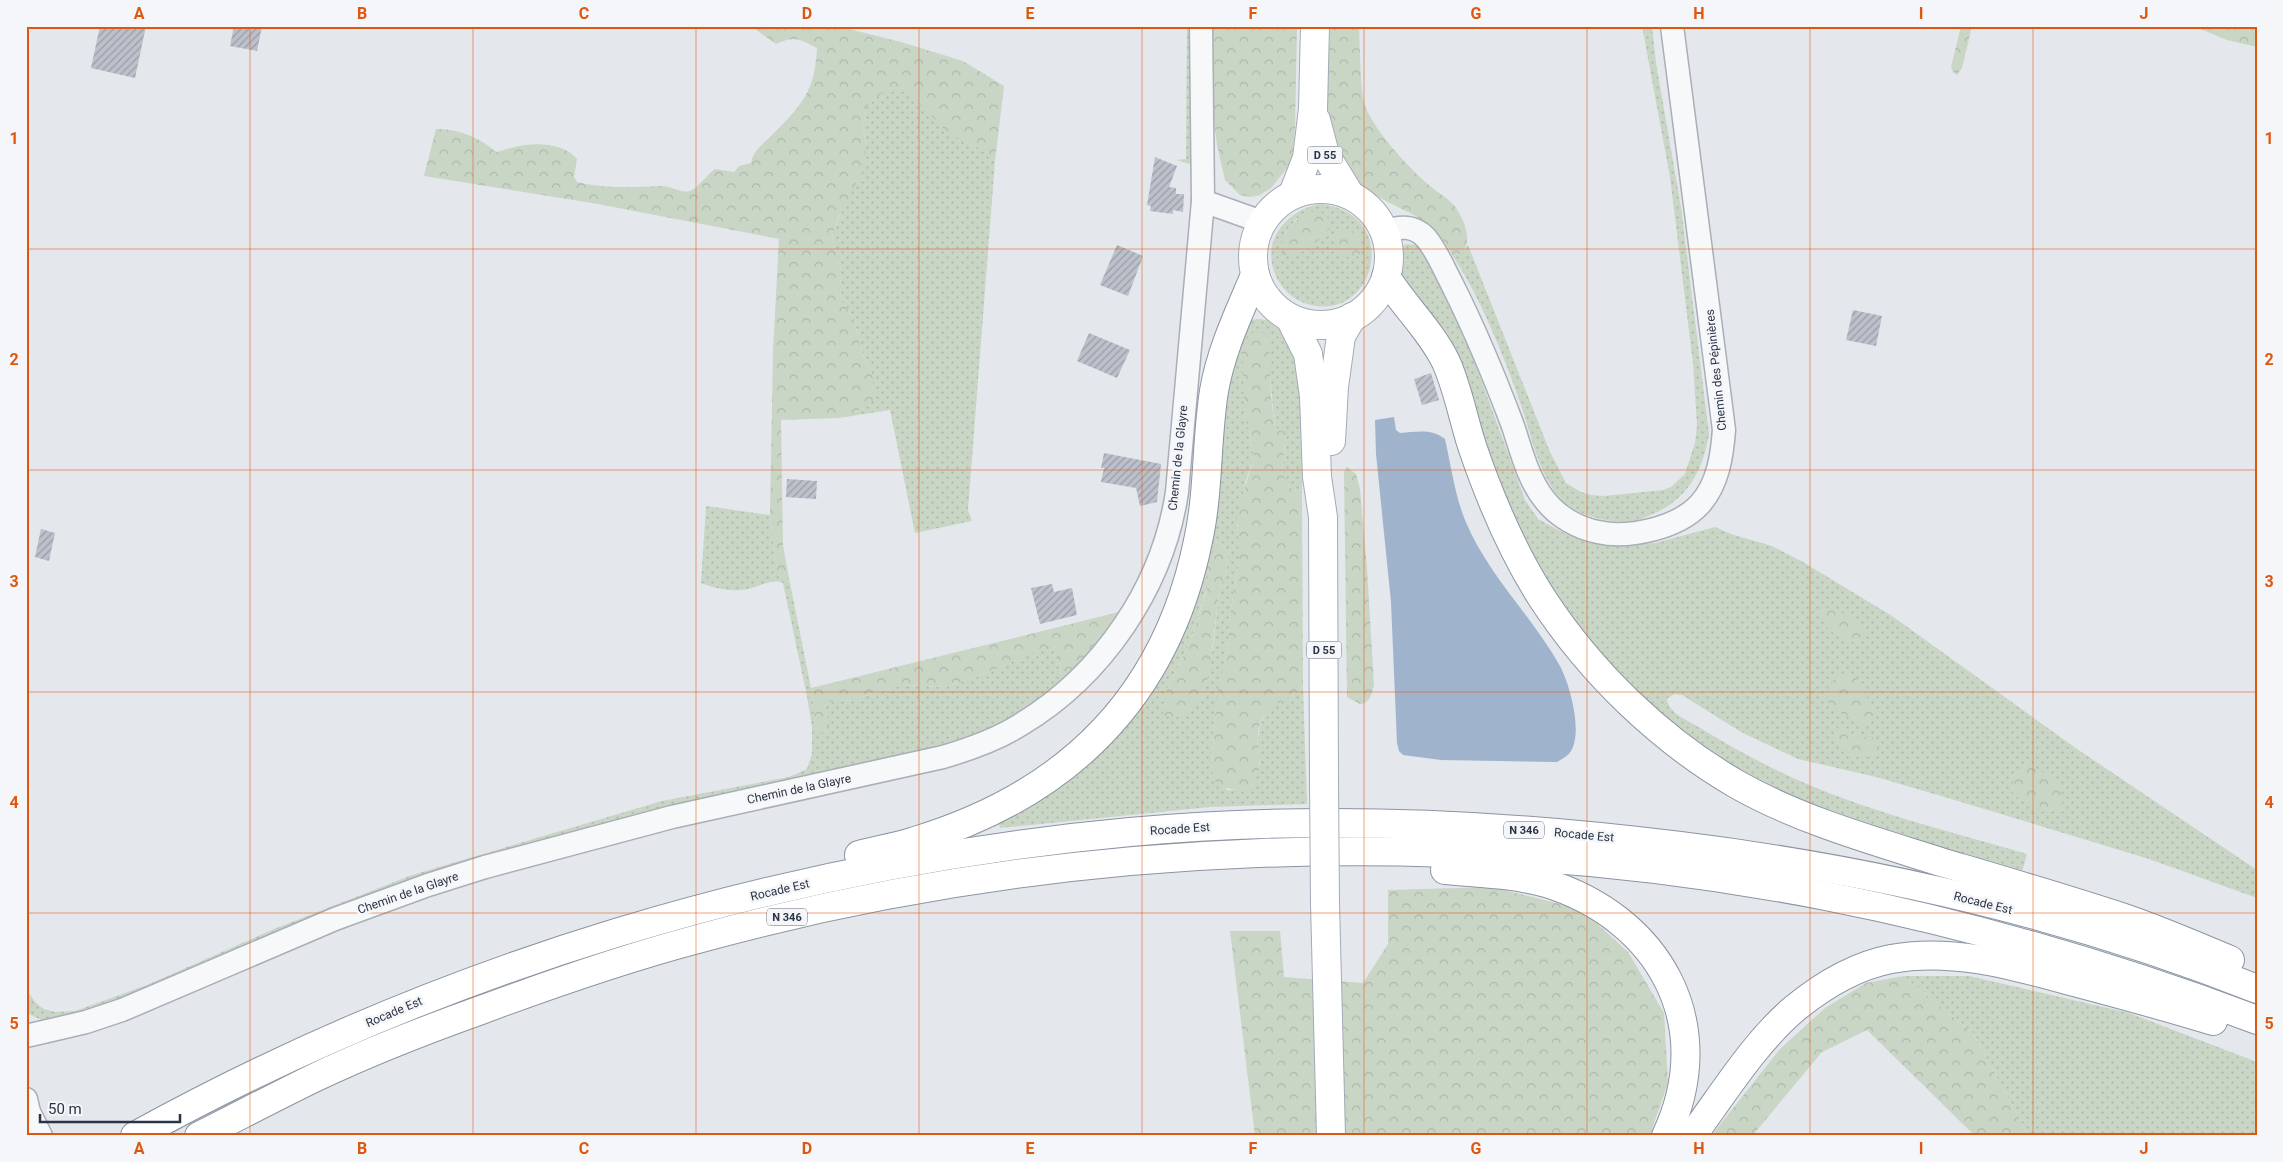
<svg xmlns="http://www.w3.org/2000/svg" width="2283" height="1162" viewBox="0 0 2283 1162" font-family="Roboto,sans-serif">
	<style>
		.grass { fill: url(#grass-dots); fill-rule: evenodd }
		.forest { fill: url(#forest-crowns) }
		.water { fill: #9fb4cc }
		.building { fill: url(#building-hatch) }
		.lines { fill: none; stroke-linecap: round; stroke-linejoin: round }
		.minor-casing { stroke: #a9aeb7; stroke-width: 25 }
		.primary-casing { stroke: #a3abb8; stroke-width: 30 }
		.trunk-casing { stroke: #8b94a3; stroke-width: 30 }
		.minor { stroke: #f7f8fa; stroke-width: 22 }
		.primary { stroke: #fff; stroke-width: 28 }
		.trunk { stroke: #fff; stroke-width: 28 }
		.primary-bridge-casing { stroke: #a3abb8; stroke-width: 30; stroke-linecap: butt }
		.primary-bridge { stroke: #fff; stroke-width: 28 }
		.grid { fill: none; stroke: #df570f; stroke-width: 1; stroke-opacity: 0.55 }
		.labels { text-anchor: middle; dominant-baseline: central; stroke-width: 5; stroke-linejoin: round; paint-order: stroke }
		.shield { fill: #f4f6f9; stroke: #676e7b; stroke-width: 1 }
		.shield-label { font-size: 11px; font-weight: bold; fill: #2b3445 }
		.street-label { font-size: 12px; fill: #2b3445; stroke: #f4f6f9 }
		.neatline { fill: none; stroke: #df570f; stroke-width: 2 }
		.grid-label { font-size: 16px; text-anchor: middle; font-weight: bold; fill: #df570f }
	</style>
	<defs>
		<pattern id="grass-dots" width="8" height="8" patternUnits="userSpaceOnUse" patternTransform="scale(1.25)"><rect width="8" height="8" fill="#c9d6c5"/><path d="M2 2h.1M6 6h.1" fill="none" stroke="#adb8ab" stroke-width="1.8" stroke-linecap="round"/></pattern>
		<pattern id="forest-crowns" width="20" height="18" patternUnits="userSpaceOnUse" patternTransform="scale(1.25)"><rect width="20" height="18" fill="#c9d6c5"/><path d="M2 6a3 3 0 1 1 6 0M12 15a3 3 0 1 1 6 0" fill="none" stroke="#adb8ab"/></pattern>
		<pattern id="building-hatch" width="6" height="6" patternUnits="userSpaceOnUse" patternTransform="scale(1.25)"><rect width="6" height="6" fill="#bbc0ca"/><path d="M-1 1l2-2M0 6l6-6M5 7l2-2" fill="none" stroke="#989da6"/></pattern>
	</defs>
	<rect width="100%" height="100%" fill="#e4e7ec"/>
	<g class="grass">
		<polygon points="1187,26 1194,26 1194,165 1176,160 1186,159"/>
		<path d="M1642 26H1652L1656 63 1681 207 1709 434C1703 470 1688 499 1653 514 1646 517 1635 522 1628 522 1604 522 1574 515 1558 496 1538 471 1531 434 1521 405 1503 354 1482 301 1453 256L1463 253 1468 245 1550 452 1566 483 1581 492 1591 495 1604 496 1663 490 1671 487 1685 474 1695 443 1697 425 1693 363 1670 177Z"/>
		<polygon points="908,91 964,142 980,148 995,161 968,510 972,521 915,533 890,410 839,418 865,408 872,374 861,349 854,319 840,299 841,271 832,236 866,146 863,126 867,106 883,92"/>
		<path d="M1321 204C1405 214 1374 328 1304 303 1291 298 1280 287 1275 274 1261 239 1288 209 1321 204ZM1297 218 1326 233 1306 249 1285 234Z"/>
		<path d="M1406 244 1416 245 1423 251 1471 352 1525 500 1538 519 1562 532 1587 542 1619 546 1655 543 1715 527 1731 534 1772 546 1803 562 1892 616 2077 749 2257 870V898L2149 859 1948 798 1876 777 1798 759 1741 732 1682 695 1674 694 1667 699C1669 714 1688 720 1700 728 1744 755 1793 780 1842 798 1902 820 1966 836 2027 854L2022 872 1868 825 1784 792 1736 767 1670 722 1636 692 1592 645 1543 575 1509 508 1493 468 1470 393 1401 278V248Z"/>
		<path d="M1257 319 1267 320 1281 331 1297 360 1301 401 1302 495C1273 482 1285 459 1286 434L1275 427 1270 377 1244 410 1254 457 1246 480 1237 527 1239 535V561L1230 614 1227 651 1215 716 1212 744 1213 775 1227 790 1240 789 1260 764C1256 741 1256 714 1280 701 1291 695 1294 697 1303 686L1307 804 1210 807 1000 828 998 820C1023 805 1051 791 1075 773 1140 727 1186 650 1203 573 1210 539 1214 503 1219 468 1224 429 1223 387 1236 349 1239 339 1244 330 1248 321ZM1221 542 1228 552 1227 567 1219 594 1213 646 1203 695 1167 689 1189 645Z"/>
		<path d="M706 506 770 515 777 570 781 578H789L811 688 817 731 825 702 852 700 901 685 945 687 976 677 1055 643 1064 685 982 736 923 754 643 816 82 1016 44 1021 26 1013V989L36 1003 44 1009 55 1012 75 1011 147 985 274 929 412 875 662 801 789 777 807 769 812 754V727L807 696 783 583C772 578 759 587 748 589 731 592 717 589 701 583Z"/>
		<polygon points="1903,976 1969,976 2129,1013 2257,1062 2257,1136 2029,1136 1972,1032"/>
	</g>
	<g class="forest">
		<path d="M751 26H837L901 42 963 61 1004 86 995 161 980 148 964 142 945 130 908 92H883L867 106 863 126 866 146 865 167 839 216 832 236 841 271 840 299 854 319 861 349 872 374 874 390 873 400 865 408 839 418 781 420 783 545 789 578H781L777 570 770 515 773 351 779 239 598 204 424 176 436 129C459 129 479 137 496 152 503 151 508 148 515 147 535 142 564 143 577 159L574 177 577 182C604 189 635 187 662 186 672 186 683 195 692 190 699 186 708 174 715 169L734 172 739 166 751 163C753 151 764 143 772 135 801 106 815 92 817 48 799 39 795 36 776 44Z"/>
		<polygon points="1210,26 1297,26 1295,128 1292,162 1271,188 1260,195 1250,197 1240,195 1225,180 1217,145 1210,87"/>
		<path d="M1330 26H1359C1360 44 1360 92 1365 106 1376 133 1408 167 1430 186 1438 193 1450 199 1456 208 1465 222 1472 239 1463 253L1453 256C1434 222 1423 220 1390 203 1376 196 1360 187 1349 175 1319 141 1329 69 1330 26Z"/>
		<polygon points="1961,26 1972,26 1962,68 1957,75 1953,72 1951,67"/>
		<polygon points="2175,26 2246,26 2257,29 2257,47 2227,40 2198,28"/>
		<path d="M1316 211 1327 215 1330 228C1320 241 1301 256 1284 256L1281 246C1287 227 1296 216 1316 211Z"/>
		<path d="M1347 229C1358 234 1362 238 1363 250L1358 256 1341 257 1337 248 1335 234Z"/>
		<path d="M1262 331 1269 338 1271 396 1275 427 1286 433C1285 459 1273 482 1302 495L1303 686C1292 701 1273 700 1264 716 1252 737 1261 747 1259 766 1259 775 1254 783 1250 791 1239 789 1228 790 1217 786L1213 775 1212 744 1218 690 1227 651 1230 614 1239 561 1237 514 1254 457 1244 410 1242 349 1250 333Z"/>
		<polygon points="1347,467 1356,474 1360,489 1367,568 1374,685 1370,698 1365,703 1360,704 1347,697 1344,472"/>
		<polygon points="1221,542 1228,552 1227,567 1219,594 1209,672 1203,695 1190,714 1172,718 1163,715 1167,689 1189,645 1206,592 1210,556"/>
		<path d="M1833 608 1852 618 1864 632 1859 643C1839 640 1827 632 1818 613L1821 609Z"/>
		<polygon points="1119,612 1098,647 1064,685 1055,644 976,677 945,687 901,685 852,700 825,702 829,726 824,733 817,731 811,688"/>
		<polygon points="1839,673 1855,676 1866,695 1874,712 1869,724 1863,726 1828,702 1827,690"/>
		<path d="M1839 727 1853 737H1870L1880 741 1878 756C1855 760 1840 755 1833 731Z"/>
		<path d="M2022 766C2044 767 2072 788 2059 811 2040 814 2022 804 2011 790L2016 772Z"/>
		<polygon points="1491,887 1581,909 1628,952 1664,1013 1668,1083 1652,1129 1661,1136 1255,1136 1230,931 1280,931 1284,977 1363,983 1388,944 1388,890"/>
		<polygon points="1903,976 1972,1032 2029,1136 1975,1136 1867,1030 1822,1052 1752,1136 1711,1136 1780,1049 1825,1008 1866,983"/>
	</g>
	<path class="water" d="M1394 417 1396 430 1400 433C1416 432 1431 428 1445 439 1451 466 1455 495 1465 520 1487 574 1532 616 1560 666 1570 685 1581 727 1573 747 1570 755 1564 758 1557 762L1441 760 1403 755 1399 751 1397 743 1391 602 1376 454 1375 420Z"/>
	<g class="building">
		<polygon points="100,26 146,26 135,78 91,68"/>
		<polygon points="234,26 262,26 257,51 230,46"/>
		<polygon points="1155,157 1177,166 1169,187 1176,188 1176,194 1184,194 1183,212 1173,210 1173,214 1150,211 1151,206 1147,205"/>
		<polygon points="1117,245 1143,256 1128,296 1100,285"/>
		<polygon points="1853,310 1882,316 1876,346 1846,340"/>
		<polygon points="1089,333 1130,350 1117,378 1077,361"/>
		<polygon points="1431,373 1439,400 1422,405 1414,379"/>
		<polygon points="1104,453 1161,464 1157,502 1140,506 1136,488 1101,482 1104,468 1101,468"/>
		<polygon points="787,479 817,481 816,499 786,497"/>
		<polygon points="41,529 55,533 49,561 35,557"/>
		<polygon points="1052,584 1054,592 1072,588 1077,615 1040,624 1031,588"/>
	</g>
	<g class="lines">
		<defs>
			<g id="minor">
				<polyline points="1201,26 1203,201"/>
				<path d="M1384 232C1399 226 1414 225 1426 238 1437 251 1444 269 1452 284 1475 330 1495 378 1513 426 1521 450 1528 479 1544 499 1557 516 1577 528 1598 532 1629 539 1678 528 1700 504 1718 484 1722 456 1724 430L1672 26"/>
				<path d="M26 1036 86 1022 122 1010 335 919 428 885 485 867 672 817 943 757C970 749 996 740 1020 725 1102 676 1163 587 1177 492L1203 201 1262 222"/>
				<polyline points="26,1099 29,1112 41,1136"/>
			</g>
			<g id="primary">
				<polyline points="1316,120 1325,154 1350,195"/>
				<circle cx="1321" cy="257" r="68"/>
				<polyline points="1293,194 1307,158 1313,109 1315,26"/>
				<polyline points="1290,318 1308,354 1314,396 1317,477 1323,517 1324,782"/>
				<polyline points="1331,441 1334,387 1341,336 1352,317"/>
				<polyline points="1325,903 1331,1136"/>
			</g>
			<g id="trunk">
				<path d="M1386 277C1404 306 1431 331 1446 362 1458 389 1463 418 1472 446 1490 499 1512 551 1542 598 1591 673 1660 740 1738 785 1802 821 1875 841 1944 863 2005 881 2067 899 2127 919 2162 931 2196 946 2230 960"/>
				<path d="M859 855C877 850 897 847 915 841 1067 795 1166 698 1198 541 1209 492 1206 441 1214 391 1221 350 1239 313 1255 275"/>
				<path d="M1445 870C1478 873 1514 874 1546 883 1659 918 1719 1024 1666 1136"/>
				<path d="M135 1136C441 967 783 864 1130 832 1313 815 1498 823 1680 846 1876 870 2073 916 2257 989"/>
				<path d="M199 1136C237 1117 275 1097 314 1078 368 1052 425 1030 481 1010 551 984 623 959 694 940 1058 839 1456 824 1826 896 1973 925 2116 967 2257 1020"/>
				<path d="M1692 1136C1723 1094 1755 1042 1794 1009 1822 986 1855 966 1891 959 1953 947 2018 967 2078 983 2123 995 2168 1007 2213 1021"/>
			</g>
		</defs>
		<use href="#minor" class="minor-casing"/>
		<use href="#primary" class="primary-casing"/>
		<use href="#trunk" class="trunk-casing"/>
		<use href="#minor" class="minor"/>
		<use href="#primary" class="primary"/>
		<use href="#trunk" class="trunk"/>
		<defs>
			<polyline id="primary-bridge" points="1324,782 1325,903"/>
		</defs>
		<use href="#primary-bridge" class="primary-bridge-casing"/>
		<use href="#primary-bridge" class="primary-bridge"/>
	</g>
	<path class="grid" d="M250 26V1136M473 26V1136M696 26V1136M919 26V1136M1142 26V1136M1364 26V1136M1587 26V1136M1810 26V1136M2033 26V1136M26 249H2257M26 470H2257M26 692H2257M26 913H2257"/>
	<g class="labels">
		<g class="shield">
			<rect x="1307.5" y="146.5" width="35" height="17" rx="4"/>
			<rect x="1306.5" y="641.5" width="35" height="17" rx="4"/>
			<rect x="1504" y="821.5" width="40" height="17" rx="4"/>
			<rect x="767" y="908.5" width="40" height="17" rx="4"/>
		</g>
		<g class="shield-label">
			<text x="1325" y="155">D 55</text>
			<text x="1324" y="650">D 55</text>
			<text x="1524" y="830">N 346</text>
			<text x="787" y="917">N 346</text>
		</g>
		<g class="street-label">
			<text transform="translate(1716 370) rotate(-96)">Chemin des Pépinières</text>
			<text transform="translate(1178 458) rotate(-84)">Chemin de la Glayre</text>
			<text transform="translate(799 789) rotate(-12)">Chemin de la Glayre</text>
			<text transform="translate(1180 829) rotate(-4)">Rocade Est</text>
			<text transform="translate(1584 835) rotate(5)">Rocade Est</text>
			<text transform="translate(780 890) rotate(-13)">Rocade Est</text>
			<text transform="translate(408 893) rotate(-19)">Chemin de la Glayre</text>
			<text transform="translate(1983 903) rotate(14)">Rocade Est</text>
			<text transform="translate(394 1012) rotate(-23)">Rocade Est</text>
		</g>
	</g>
	<rect width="2283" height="1162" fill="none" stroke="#f4f6f9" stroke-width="55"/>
	<path d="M40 1114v8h140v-8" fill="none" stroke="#2b3445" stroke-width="2.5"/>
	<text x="48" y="1114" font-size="15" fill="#2b3445" stroke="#f4f6f9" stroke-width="4" paint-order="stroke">50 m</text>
	<rect x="28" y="28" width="2228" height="1106" class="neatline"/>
	<g class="grid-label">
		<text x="139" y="19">A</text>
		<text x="362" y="19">B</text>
		<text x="584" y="19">C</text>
		<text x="807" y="19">D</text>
		<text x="1030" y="19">E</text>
		<text x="1253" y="19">F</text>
		<text x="1476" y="19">G</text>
		<text x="1699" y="19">H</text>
		<text x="1921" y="19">I</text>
		<text x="2144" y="19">J</text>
		<text x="14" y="144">1</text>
		<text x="2269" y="144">1</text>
		<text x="14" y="365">2</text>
		<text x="2269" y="365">2</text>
		<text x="14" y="587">3</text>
		<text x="2269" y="587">3</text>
		<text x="14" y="808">4</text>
		<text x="2269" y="808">4</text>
		<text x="14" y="1029">5</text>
		<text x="2269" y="1029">5</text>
		<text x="139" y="1154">A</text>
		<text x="362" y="1154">B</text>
		<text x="584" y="1154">C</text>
		<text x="807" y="1154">D</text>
		<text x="1030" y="1154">E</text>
		<text x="1253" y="1154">F</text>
		<text x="1476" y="1154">G</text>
		<text x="1699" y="1154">H</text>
		<text x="1921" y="1154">I</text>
		<text x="2144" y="1154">J</text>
	</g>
</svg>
